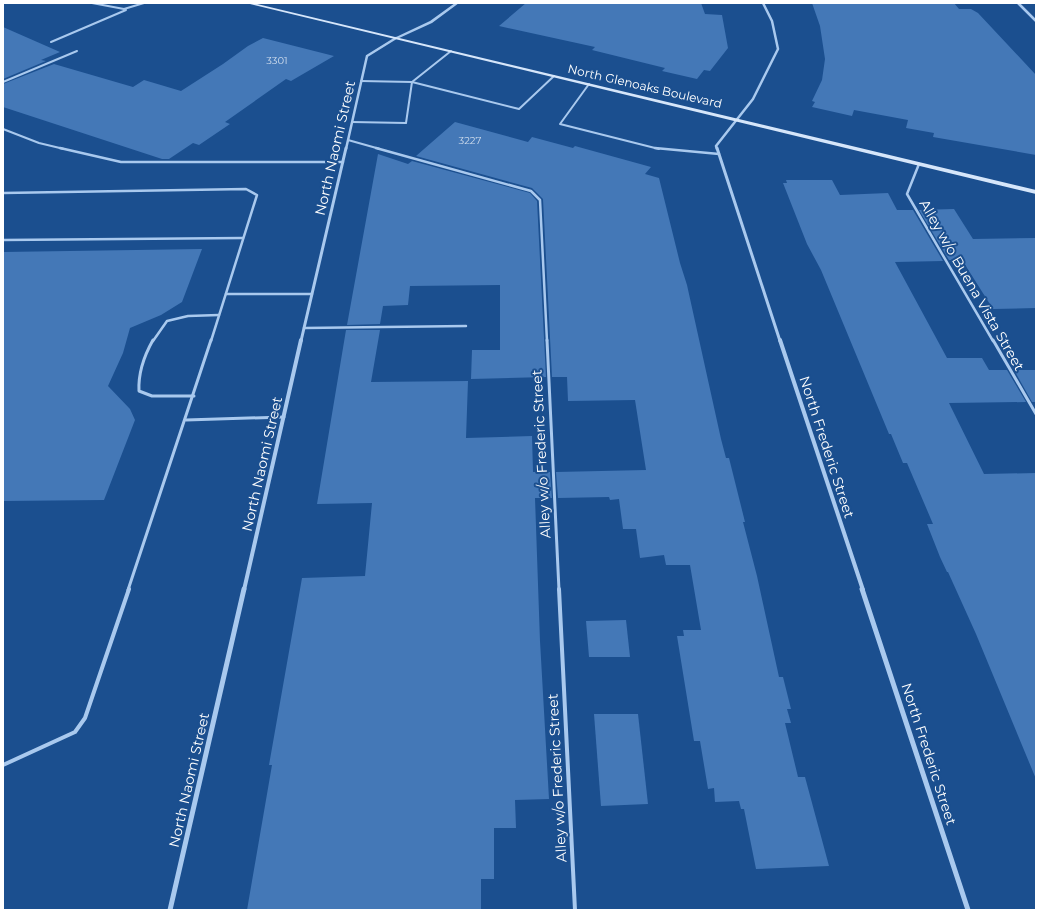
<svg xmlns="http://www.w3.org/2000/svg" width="1039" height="913" viewBox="0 0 1039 913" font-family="Montserrat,sans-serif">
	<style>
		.building { fill: #4478b7 }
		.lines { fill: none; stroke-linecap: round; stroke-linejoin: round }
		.service-far3 { stroke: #a9c9ee; stroke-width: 2 }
		.service-far2 { stroke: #a9c9ee; stroke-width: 2.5 }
		.service-far1 { stroke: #a9c9ee; stroke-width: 3 }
		.service { stroke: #a9c9ee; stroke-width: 4 }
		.minor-far3 { stroke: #a9c9ee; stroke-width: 2.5 }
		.minor-far2 { stroke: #a9c9ee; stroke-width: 3 }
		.minor-far1 { stroke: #a9c9ee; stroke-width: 4 }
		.minor { stroke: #a9c9ee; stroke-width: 5 }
		.tertiary { fill: #a9c9ee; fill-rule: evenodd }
		.secondary { fill: #d6e6fa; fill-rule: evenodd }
		.labels { text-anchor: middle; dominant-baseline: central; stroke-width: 4; stroke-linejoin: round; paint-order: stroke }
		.far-number-label { font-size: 10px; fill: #d0dded }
		.far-street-label { font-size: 12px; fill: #fff; stroke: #1b4f8f }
		.street-label { font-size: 14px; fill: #fff; stroke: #1b4f8f }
	</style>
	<rect width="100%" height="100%" fill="#1b4f8f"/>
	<g class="building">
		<polygon points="526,3 701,3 705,14 722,15 728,48 710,71 704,70 697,79 662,71 665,68 596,51 592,50 595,47 499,26"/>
		<polygon points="812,3 954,3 959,9 971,9 978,13 1036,75 1036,155 933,137 934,133 906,128 908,120 854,110 852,116 812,107 815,102 812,101 822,80 825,59 820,26"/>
		<polygon points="3,27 60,52 41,60 46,61 3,79"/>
		<polygon points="263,38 334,56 291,81 286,79 225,122 230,124 199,145 193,143 169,159 162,159 3,107 3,84 54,64 133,87 144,80 181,91 223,64 248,46"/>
		<polygon points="455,122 528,142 532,137 573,148 575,146 651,167 645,174 659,178 680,263 687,285 721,439 726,458 729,458 745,522 743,522 757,576 779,677 783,677 791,709 787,709 791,723 785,723 798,777 805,777 829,866 756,869 744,809 741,809 739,801 715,802 714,788 708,789 700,741 694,741 677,636 684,636 683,630 701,630 690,565 666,565 664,555 640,558 636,529 623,529 619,499 610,500 609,497 558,498 556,472 646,470 635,400 568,401 567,377 552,377 543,199 532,188 416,156"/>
		<polygon points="378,154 408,164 412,161 530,193 537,201 546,377 471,379 472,350 500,350 500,285 410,286 408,305 383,306 380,324 347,325"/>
		<polygon points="786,180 832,180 840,195 888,193 897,210 913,210 943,261 895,262 947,358 982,358 989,370 1007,370 1026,402 949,403 984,474 1036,473 1036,779 976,634 948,572 947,572 940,557 927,524 933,524 907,463 903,463 891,434 889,434 821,270 807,244 783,183 787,183"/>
		<polygon points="954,209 973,239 1036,238 1036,308 993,309 962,260 949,260 919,210"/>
		<polygon points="202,249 182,302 161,315 130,328 123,353 108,386 130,409 135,420 104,500 3,501 3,252"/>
		<polygon points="346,330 380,330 371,382 468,381 466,438 532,436 533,472 550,472 552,498 535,498 540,641 549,799 515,800 516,828 494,828 494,879 481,879 481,910 247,910 272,765 269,765 302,578 365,576 372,503 317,504"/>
		<polygon points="1014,370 1036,370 1036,402 1032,402"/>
		<polygon points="626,620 630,657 589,657 586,621"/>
		<polygon points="594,714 638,714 648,804 601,806"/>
	</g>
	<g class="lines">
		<g class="service-far3">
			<polyline points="92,3 124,9 144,3"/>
			<polyline points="51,42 126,10"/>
			<polyline points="3,82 77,51"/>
			<polyline points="412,82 519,109 554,76"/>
			<polyline points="412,82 451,51"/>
			<polyline points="589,84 560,124 659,149"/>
			<polyline points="352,122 406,123 412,82 361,81"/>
			<polyline points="3,129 39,143 64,149"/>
			<polyline points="348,140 380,149"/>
		</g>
		<g class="service-far2">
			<polyline points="60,148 121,162 343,162"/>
			<polyline points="376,148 531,191 540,200 547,341"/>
			<polyline points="655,148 719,154"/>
			<polyline points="919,164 907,194 993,341"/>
			<polyline points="3,193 246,189 257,195 211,341"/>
			<polyline points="3,240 243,238"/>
			<polyline points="226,294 312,294"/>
			<polyline points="304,328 466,326"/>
			<polyline points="153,341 167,321 188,316 219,315"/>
		</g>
		<g class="service-far1">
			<path d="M153 340C144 356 138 372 139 391L152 396H194"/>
			<polyline points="547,340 559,590"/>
			<polyline points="993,340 1036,414"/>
			<polyline points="186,420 284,417"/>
			<polyline points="128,590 211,340"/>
		</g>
		<g class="service">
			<polyline points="559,589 575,910"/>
			<polyline points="3,765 75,732 85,718 129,589"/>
		</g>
		<g class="minor-far3">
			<polyline points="1018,3 1036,21"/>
			<polyline points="346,149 367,56 396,38"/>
			<polyline points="717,149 716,146 753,99 778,49 772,21 763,3"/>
		</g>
		<g class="minor-far2">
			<polyline points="717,148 780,341"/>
			<polyline points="301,341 346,148"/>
		</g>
		<g class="minor-far1">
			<polyline points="780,340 863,590"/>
			<polyline points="244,590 301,340"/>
		</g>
		<g class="minor">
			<polyline points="862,589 968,910"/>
			<polyline points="170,910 244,589"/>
		</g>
		<polygon class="tertiary" points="455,3 459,3 432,23 397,39 394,38 430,21"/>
		<polygon class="secondary" points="246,3 253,3 1036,190 1036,194"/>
	</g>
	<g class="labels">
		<g class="far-number-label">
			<text x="277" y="60">3301</text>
			<text x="470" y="140">3227</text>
		</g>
		<g class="far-street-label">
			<text transform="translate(645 86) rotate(13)">North Glenoaks Boulevard</text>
		</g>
		<g class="street-label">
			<text transform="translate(335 148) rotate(-77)">North Naomi Street</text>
			<text transform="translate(972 285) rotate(60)">Alley w/o Buena Vista Street</text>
			<text transform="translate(827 447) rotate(72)">North Frederic Street</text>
			<text transform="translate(541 454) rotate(-93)">Alley w/o Frederic Street</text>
			<text transform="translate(262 464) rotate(-77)">North Naomi Street</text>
			<text transform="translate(929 754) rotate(72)">North Frederic Street</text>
			<text transform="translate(557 778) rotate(-93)">Alley w/o Frederic Street</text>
			<text transform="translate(189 780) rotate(-77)">North Naomi Street</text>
		</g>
	</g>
	<rect width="1039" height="913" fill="none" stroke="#ffffff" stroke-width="8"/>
</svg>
